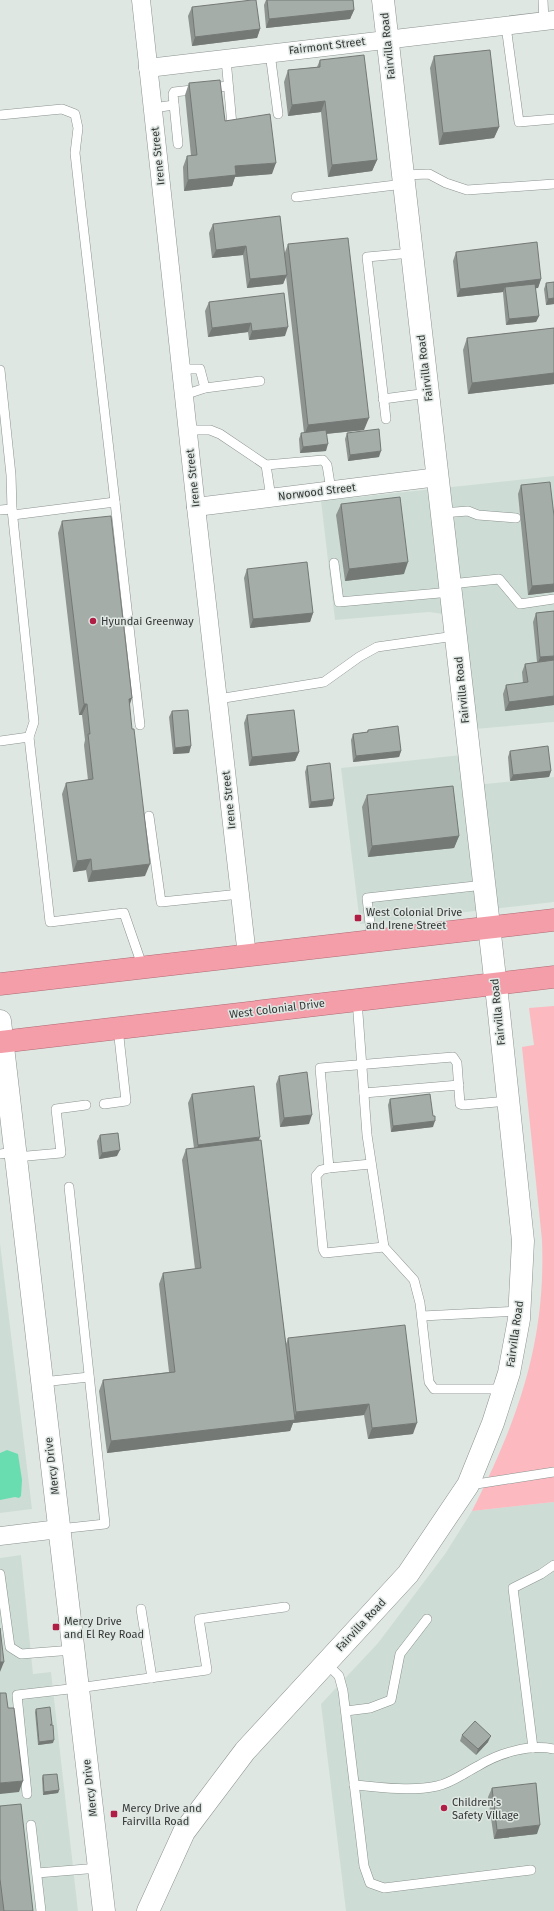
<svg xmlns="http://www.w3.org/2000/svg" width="554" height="1911" viewBox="0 0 554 1911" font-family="'Fira Sans',sans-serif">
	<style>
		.built { fill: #cdddd5 }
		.green { fill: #fcb9c0 }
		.water { fill: #69ddb0 }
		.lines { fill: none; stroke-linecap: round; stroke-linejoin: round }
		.service-casing { stroke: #8b938f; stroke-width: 10 }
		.minor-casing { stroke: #8b938f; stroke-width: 19 }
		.tertiary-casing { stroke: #8b938f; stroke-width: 23 }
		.trunk-casing { stroke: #af6b73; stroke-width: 23 }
		.service { stroke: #fff; stroke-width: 9 }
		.minor { stroke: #fff; stroke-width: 18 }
		.tertiary { stroke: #fff; stroke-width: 22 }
		.trunk { stroke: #f49eaa; stroke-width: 22 }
		.wall { fill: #8e9591 }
		.shaded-wall { fill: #747976 }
		.building { fill: #a5ada9; stroke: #747976 }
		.poi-dot { fill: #b01d45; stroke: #dfe7e3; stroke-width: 1.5 }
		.labels { text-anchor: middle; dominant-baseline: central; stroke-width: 3; stroke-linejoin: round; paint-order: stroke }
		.street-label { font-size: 11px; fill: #353837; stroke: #dfe7e3 }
		.poi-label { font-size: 11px; fill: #353837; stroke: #dfe7e3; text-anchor: start }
	</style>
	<rect width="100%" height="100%" fill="#dfe7e3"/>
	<g class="built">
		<polygon points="554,476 554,722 475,729 463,617 429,612 335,620 321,501"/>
		<polygon points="461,755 465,786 554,777 554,902 360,924 341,768"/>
		<polygon points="0,1243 32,1509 0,1513"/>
		<polygon points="554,1502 554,1911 346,1911 321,1704 378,1643 445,1554 472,1511"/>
		<polygon points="21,1555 33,1674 51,1672 78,1911 0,1911 0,1558"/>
	</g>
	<path class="green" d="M554 1006V1502L472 1511C518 1420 546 1343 542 1240L522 1047 534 1045 529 1008Z"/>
	<polygon class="water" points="7,1450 18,1454 22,1480 21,1496 19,1498 15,1497 0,1500 0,1453"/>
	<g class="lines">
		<defs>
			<g id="service">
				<polyline points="543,0 544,22"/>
				<polyline points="506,26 519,122 554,119"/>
				<polyline points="270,53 278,114"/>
				<polyline points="226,59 232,125"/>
				<polyline points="153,108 174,105"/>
				<polyline points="0,115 62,109 75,114 78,128 75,153 81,207 115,502"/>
				<polyline points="178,144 173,94 174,92 228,86"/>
				<polyline points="403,175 429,174 446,183 467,190 554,184"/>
				<polyline points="296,197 404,184"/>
				<polyline points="181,369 200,369 205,388"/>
				<polyline points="0,370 11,475 12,509 34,722 29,737"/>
				<polyline points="184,395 205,388 260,381"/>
				<polyline points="383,399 428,393"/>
				<polyline points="386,419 367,257 411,253"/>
				<polyline points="188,430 210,430 220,434 266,465"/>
				<polyline points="271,498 266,465 323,460 327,465 331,490"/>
				<polyline points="0,510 12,509"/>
				<polyline points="442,513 468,511 478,515 516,518"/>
				<polyline points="13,515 115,502 140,725"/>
				<polyline points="334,563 339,602 451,592"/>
				<polyline points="450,584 499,579 520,604 554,599"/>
				<polyline points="218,699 324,682 359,657 377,647 455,636"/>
				<polyline points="0,741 29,737 50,922 124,913 143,968"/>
				<polyline points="149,816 161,902 240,894"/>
				<polyline points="372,941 367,898 484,885"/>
				<polyline points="357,1000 367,1135 384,1247 414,1280 420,1303 429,1382 434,1389 504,1389"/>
				<polyline points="364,1093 459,1085"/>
				<polyline points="104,1104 126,1101 118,1028"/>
				<polyline points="0,1154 14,1152"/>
				<polyline points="16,1157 61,1153 56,1109 86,1105"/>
				<polyline points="371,1164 329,1168 320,1068 453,1057 457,1063 460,1104 463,1105 508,1101"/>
				<polyline points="329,1168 321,1170 316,1176 323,1249 325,1253 384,1247"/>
				<polyline points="422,1316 520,1311"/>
				<polyline points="42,1382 89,1377"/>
				<polyline points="470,1485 554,1472"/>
				<polyline points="59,1529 105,1524 69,1187"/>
				<polyline points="0,1574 10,1647 21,1654 73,1650"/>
				<polyline points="141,1609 152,1678"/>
				<polyline points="326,1663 339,1676 343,1691 364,1866 370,1883 384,1888 531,1870"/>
				<polyline points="346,1711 370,1708 391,1700 400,1654 427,1619"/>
				<polyline points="533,1748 513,1588 541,1574 554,1565"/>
				<path d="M354 1785C381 1787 410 1792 437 1786 452 1783 464 1773 478 1766 499 1753 529 1744 554 1749"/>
				<polyline points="27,1794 17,1695 78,1688 207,1670 199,1619 285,1607"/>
				<polyline points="31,1825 41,1911"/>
				<polyline points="37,1873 99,1868"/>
			</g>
			<g id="minor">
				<polyline points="141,0 196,507 247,956"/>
				<polyline points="148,68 554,20"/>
				<polyline points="196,507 438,477"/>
				<polyline points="0,1536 59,1529"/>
			</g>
			<g id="tertiary">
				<polyline points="0,1021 104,1911"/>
				<polyline points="148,1911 184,1832 245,1751 408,1574 468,1485 493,1423 509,1373 519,1319 523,1241 499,1013 383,0"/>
			</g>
			<g id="trunk">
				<polyline points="0,984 554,920"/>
				<polyline points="0,1042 554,977"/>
			</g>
		</defs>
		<use href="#service" class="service-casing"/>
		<use href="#minor" class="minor-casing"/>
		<use href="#tertiary" class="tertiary-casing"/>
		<use href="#trunk" class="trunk-casing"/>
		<use href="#service" class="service"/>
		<use href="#minor" class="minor"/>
		<use href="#tertiary" class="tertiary"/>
		<use href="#trunk" class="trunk"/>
	</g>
	<g class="wall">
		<polygon points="266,0 353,0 354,10 350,19 266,28 264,5"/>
		<polygon points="192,7 260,29 257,38 192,46 188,16"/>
		<polygon points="434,56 499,127 494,138 439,145 430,68"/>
		<polygon points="320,60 377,160 372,171 328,177 321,112 288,116 284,82 288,70 317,67"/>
		<polygon points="189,83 225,121 272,174 235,177 232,186 184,191 183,167 187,156 191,156 185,95"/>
		<polygon points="213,224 284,255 288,244 364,430 326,434 326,451 300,453 299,439 301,433 304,433 286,276 283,284 247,288 243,255 212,258 209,233"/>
		<polygon points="456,252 541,279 538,288 535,288 539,316 536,322 506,325 503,293 503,292 457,297 453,261"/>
		<polygon points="554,282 554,304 546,305 544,289 546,283"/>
		<polygon points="209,302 285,336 249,340 248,332 208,337 205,311"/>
		<polygon points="554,328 554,384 468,394 463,350 467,338"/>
		<polygon points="347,433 379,457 348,461 345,439"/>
		<polygon points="521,485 554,516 554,592 528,595 518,494"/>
		<polygon points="341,504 404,574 345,581 336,515"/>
		<polygon points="62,521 129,706 145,876 88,882 86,870 73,872 62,794 66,783 88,780 84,745 85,740 82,715 79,715 58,533"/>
		<polygon points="247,569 313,613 310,622 250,628 244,578"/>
		<polygon points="554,611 554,705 505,711 503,694 506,685 523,683 522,672 525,664 537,662 533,622 536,613"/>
		<polygon points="172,711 191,746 189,753 173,754 169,717"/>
		<polygon points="247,715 299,752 295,761 249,766 244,723"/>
		<polygon points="368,730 401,751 399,757 353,762 351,740 353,734 367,732"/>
		<polygon points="510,751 551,771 549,777 510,781 508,757"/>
		<polygon points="307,766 334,799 332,806 309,808 305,772"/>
		<polygon points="367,795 459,836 454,848 368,857 362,807"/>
		<polygon points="279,1076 309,1124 280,1127 276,1084"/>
		<polygon points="192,1094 259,1140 286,1344 288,1338 413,1434 368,1439 364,1415 293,1423 290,1431 107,1453 99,1391 103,1380 169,1372 159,1284 163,1273 195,1269 182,1160 186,1149 194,1148 188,1103"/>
		<polygon points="390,1099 433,1116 433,1127 391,1132 388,1105"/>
		<polygon points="100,1135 117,1156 99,1159 97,1141"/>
		<polygon points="36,1709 52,1724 53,1743 38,1745 35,1712"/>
		<polygon points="462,1735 488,1742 476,1755 460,1741"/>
		<polygon points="43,1775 59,1790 58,1793 43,1795 42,1778"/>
		<polygon points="492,1788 537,1834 494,1839 488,1797"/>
		<polygon points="0,1806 33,1911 0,1911"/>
	</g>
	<g class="shaded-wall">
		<polygon points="354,10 350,19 266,28 269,19"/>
		<polygon points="260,29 257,38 192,46 195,37"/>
		<polygon points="325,101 321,112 288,116 292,105"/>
		<polygon points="499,127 494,138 439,145 443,133"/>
		<polygon points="377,160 372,171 328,177 332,165"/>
		<polygon points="276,163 272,174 235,177 232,186 184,191 188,180 235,166"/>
		<polygon points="246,246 243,255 212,258 216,250"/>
		<polygon points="287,275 283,284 247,288 250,279"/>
		<polygon points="541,279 538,288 505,292 505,287 503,292 457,297 460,289"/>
		<polygon points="554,298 554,304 546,305 548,299"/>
		<polygon points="539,316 536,322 506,325 509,319"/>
		<polygon points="251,323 248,332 208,337 212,328"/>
		<polygon points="288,327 285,336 249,340 252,331"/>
		<polygon points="554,373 554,384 468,394 472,383"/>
		<polygon points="369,418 364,430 304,436 308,425"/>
		<polygon points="328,444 326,451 300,453 303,447"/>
		<polygon points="381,451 379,457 348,461 350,455"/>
		<polygon points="408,562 404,574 345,581 349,569"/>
		<polygon points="554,584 554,592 528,595 532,586"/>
		<polygon points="313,613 310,622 250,628 253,619"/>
		<polygon points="554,656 554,665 537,666 540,657"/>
		<polygon points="554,696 554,705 505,711 509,702"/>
		<polygon points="132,698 128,710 129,699"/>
		<polygon points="84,704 87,704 82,715 79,715"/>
		<polygon points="191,746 189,753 173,754 175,748"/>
		<polygon points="401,751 399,757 353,762 356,756"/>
		<polygon points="299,752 295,761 249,766 252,757"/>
		<polygon points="551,771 549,777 510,781 513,775"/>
		<polygon points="334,799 332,806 309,808 311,802"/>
		<polygon points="459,836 454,848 368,857 372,846"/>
		<polygon points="91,859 86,870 73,872 77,861"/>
		<polygon points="150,864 145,876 88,882 92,871"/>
		<polygon points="312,1115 309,1124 280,1127 284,1118"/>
		<polygon points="435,1121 433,1127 391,1132 393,1126"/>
		<polygon points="260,1137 257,1146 195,1154 198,1145"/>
		<polygon points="120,1150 117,1156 99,1159 102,1153"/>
		<polygon points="369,1404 364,1415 293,1423 290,1431 107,1453 111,1441 294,1420 296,1412"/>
		<polygon points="417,1423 413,1434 368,1439 372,1428"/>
		<polygon points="0,1662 4,1662 0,1672"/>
		<polygon points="491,1736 488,1742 476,1755 478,1749"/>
		<polygon points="54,1740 53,1743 38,1745 39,1742"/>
		<polygon points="23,1781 19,1792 0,1794 0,1783"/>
		<polygon points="59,1790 58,1793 43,1795 44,1792"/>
		<polygon points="540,1825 537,1834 494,1839 497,1830"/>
	</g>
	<g class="building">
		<polygon points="252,0 256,0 260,29 195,37 192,7"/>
		<polygon points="267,0 353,0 354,10 269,19"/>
		<polygon points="490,50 499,127 443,133 434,56"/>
		<polygon points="364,55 377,160 332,165 325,101 292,105 288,70 320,67 320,60"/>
		<polygon points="220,80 225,121 270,114 276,163 235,166 236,175 188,180 187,156 197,155 189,83"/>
		<polygon points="280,216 287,275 250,279 246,246 216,250 213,224"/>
		<polygon points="348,238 369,418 308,425 288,244"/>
		<polygon points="537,242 541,279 460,289 456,252"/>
		<polygon points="554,282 554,298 548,299 546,283"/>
		<polygon points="535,284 539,316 509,319 505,287"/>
		<polygon points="284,293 288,327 252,331 251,323 212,328 209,302"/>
		<polygon points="554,328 554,373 472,383 467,338"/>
		<polygon points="379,429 381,451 350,455 347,433"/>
		<polygon points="326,430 328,444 303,447 301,433"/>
		<polygon points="550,482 554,516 554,584 532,586 521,485"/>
		<polygon points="400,497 408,562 349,569 341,504"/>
		<polygon points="111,516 132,698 129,699 132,729 134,729 150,864 92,871 91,859 77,861 66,783 93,779 88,734 90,734 87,704 84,704 62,521"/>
		<polygon points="307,562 313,613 253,619 247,569"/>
		<polygon points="554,611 554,656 540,657 536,613"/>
		<polygon points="554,660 554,696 509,702 506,685 528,682 525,664"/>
		<polygon points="188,710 191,746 175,748 172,711"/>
		<polygon points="294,710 299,752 252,757 247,715"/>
		<polygon points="398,726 401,751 356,756 353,734 368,732 368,730"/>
		<polygon points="548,746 551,771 513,775 510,751"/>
		<polygon points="330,763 334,799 311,802 307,766"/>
		<polygon points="453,786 459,836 372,846 367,795"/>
		<polygon points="307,1072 312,1115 284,1118 279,1076"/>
		<polygon points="254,1086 260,1137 198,1145 192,1094"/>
		<polygon points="430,1094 433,1116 435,1116 435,1121 393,1126 390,1099"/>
		<polygon points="118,1133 120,1150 102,1153 100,1135"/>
		<polygon points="261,1140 295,1420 111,1441 103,1380 175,1372 163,1273 201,1268 186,1149"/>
		<polygon points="405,1325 417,1423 372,1428 369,1404 296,1412 288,1338"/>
		<polygon points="0,1628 4,1662 0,1662"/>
		<polygon points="0,1693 6,1693 8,1708 14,1708 23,1781 0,1783"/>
		<polygon points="50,1707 52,1724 50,1725 53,1725 54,1740 39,1742 36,1709"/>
		<polygon points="475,1721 491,1736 478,1749 462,1735"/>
		<polygon points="57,1774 59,1790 44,1792 43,1775"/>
		<polygon points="536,1783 540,1825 497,1830 492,1788"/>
		<polygon points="21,1804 33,1911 4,1911 0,1879 0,1806"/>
	</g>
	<g class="poi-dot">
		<circle cx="93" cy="621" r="4"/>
		<rect x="354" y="914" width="8" height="8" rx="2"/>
		<rect x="52" y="1623" width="8" height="8" rx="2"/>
		<circle cx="444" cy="1808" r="4"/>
		<rect x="110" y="1810" width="8" height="8" rx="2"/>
	</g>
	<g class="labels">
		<g class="street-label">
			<text transform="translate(327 46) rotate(-7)">Fairmont Street</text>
			<text transform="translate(388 46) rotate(-96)">Fairvilla Road</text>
			<text transform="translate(158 156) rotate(-96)">Irene Street</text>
			<text transform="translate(425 368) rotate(-97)">Fairvilla Road</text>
			<text transform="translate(193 478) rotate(-96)">Irene Street</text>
			<text transform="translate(317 492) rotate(-7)">Norwood Street</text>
			<text transform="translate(462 690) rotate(-96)">Fairvilla Road</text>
			<text transform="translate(229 800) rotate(-96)">Irene Street</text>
			<text transform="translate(277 1009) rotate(-7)">West Colonial Drive</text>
			<text transform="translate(498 1012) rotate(-96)">Fairvilla Road</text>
			<text transform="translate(515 1334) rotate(-82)">Fairvilla Road</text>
			<text transform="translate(52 1466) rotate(-97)">Mercy Drive</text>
			<text transform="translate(361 1625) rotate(-47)">Fairvilla Road</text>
			<text transform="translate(90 1788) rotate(-97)">Mercy Drive</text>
		</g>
		<g class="poi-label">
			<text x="101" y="621">Hyundai Greenway</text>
			<text x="366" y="912">West Colonial Drive<tspan x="366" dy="13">and Irene Street</tspan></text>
			<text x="64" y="1621">Mercy Drive<tspan x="64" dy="13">and El Rey Road</tspan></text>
			<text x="452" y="1802">Children's<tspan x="452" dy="13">Safety Village</tspan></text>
			<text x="122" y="1808">Mercy Drive and<tspan x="122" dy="13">Fairvilla Road</tspan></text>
		</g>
	</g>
</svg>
